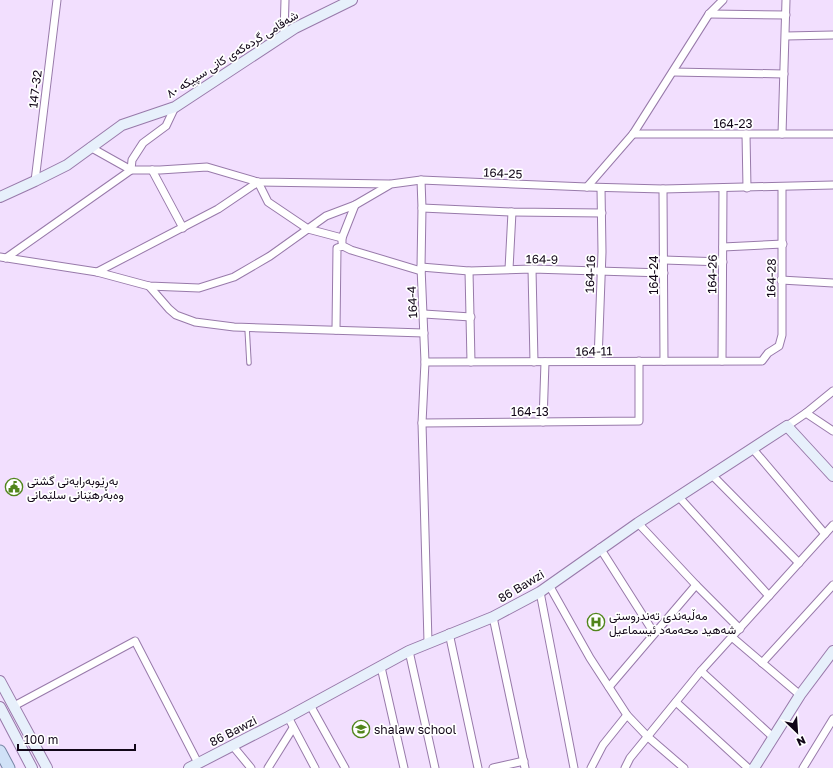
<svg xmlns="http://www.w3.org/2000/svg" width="833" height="768" viewBox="0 0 833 768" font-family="'Golos Text',Vazirmatn,sans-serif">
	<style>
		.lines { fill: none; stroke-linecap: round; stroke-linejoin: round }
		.lane-casing { stroke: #987aaa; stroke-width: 5.5 }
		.street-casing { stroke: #987aaa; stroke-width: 9 }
		.secondary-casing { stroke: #987aaa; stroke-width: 12 }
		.primary-casing { stroke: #7887a5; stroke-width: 13 }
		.lane { stroke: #fff; stroke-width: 3.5 }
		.street { stroke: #fff; stroke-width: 7 }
		.secondary { stroke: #e7f0fb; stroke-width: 10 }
		.primary { stroke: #d0e1f7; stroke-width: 11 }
		.labels { text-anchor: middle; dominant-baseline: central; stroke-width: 3.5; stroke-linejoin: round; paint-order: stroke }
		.street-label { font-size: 12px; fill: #110617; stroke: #fff }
		.poi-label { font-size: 12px; fill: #110617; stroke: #fff; text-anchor: start }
	</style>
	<rect width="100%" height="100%" fill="#f2dffe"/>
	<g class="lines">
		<defs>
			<polyline id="lane" points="247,327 249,363"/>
			<g id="street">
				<polyline points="709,14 786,15"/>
				<polyline points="284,35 285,0"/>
				<polyline points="786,36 833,35"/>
				<polyline points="673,72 784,74"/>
				<polyline points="633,134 833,134"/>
				<polyline points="746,134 747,188"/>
				<polyline points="782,134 786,0"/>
				<polyline points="90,147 131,170 160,170 207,167 258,182 389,184"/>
				<polyline points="152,170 183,228"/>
				<polyline points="421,180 422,208 421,267 425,362 422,423 428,642"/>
				<polyline points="35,181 57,0"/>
				<polyline points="587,187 633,134 709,14 723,0"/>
				<polyline points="663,189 664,361"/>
				<polyline points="422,208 512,212 602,213"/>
				<polyline points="342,242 342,238 355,205"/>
				<polyline points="723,247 783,244"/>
				<polyline points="0,257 97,272 149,286 199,288 234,277 270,256 326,216 355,205 391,184 421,180 587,187 663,189 833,185"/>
				<polyline points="6,258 131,170 132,160 143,143 166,126 175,107"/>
				<polyline points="664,260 723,262"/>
				<polyline points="421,267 469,271 532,269 664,273"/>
				<polyline points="509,269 512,212"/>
				<polyline points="532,269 534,362"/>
				<polyline points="469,271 471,362"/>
				<polyline points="97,272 218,209 258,182 268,202 308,229 342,238"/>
				<polyline points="781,280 833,283"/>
				<polyline points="149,286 169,309 176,315 195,322 234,327 424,333"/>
				<polyline points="424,314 471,317"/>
				<polyline points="336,330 337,248 343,246 351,250 421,271"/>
				<polyline points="598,361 602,252 601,188"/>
				<polyline points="722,361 723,188"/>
				<polyline points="425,362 762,361 768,353 779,346 782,335 782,188"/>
				<polyline points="806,413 833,431"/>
				<polyline points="543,422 545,362"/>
				<polyline points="422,423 639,421 639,361"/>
				<polyline points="787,426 806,413 833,391"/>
				<polyline points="752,448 825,534"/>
				<polyline points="711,474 799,563"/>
				<polyline points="678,496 769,596"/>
				<polyline points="638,523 696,585 740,629"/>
				<polyline points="600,548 654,633"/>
				<polyline points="549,585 590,658 627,715 648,737 684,768"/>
				<polyline points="540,592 574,768"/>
				<polyline points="493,617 525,768"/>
				<polyline points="449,633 478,768"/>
				<polyline points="733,638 800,695"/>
				<polyline points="409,651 435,768"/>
				<polyline points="762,663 833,585"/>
				<polyline points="381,667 404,768"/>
				<polyline points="701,671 773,737"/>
				<polyline points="609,687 696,585"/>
				<polyline points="676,702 748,768"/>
				<polyline points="310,705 345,768"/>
				<polyline points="14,706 135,641 198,763"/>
				<polyline points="288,717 315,768"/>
				<polyline points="232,745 251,768"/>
				<polyline points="268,768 293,728"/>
				<polyline points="493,768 524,761"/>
				<polyline points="591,768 603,745 627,715"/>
				<polyline points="625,768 630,758 701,671 833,525"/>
				<polyline points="803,768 833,719"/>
			</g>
			<g id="secondary">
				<polyline points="0,197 35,181 67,165 122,125 175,107 295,28 352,0"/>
				<polyline points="0,681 47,768"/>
				<polyline points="0,707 32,768"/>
				<polyline points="189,768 288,717 409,651 493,617 540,592 638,523 787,426 833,476"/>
				<polyline points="754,768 800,695 833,651"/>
			</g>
			<polyline id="primary" points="0,751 9,768"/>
		</defs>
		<use href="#lane" class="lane-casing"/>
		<use href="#street" class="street-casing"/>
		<use href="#secondary" class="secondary-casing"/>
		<use href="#primary" class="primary-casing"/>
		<use href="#lane" class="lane"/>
		<use href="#street" class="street"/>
		<use href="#secondary" class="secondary"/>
		<use href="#primary" class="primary"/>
	</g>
	<defs>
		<symbol id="civic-ring" viewBox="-11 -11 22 22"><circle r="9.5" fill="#fff" stroke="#51851c" stroke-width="1.5"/><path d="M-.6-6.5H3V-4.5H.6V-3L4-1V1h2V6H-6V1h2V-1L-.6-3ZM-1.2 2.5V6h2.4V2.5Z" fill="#51851c"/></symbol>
		<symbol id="hospital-ring" viewBox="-11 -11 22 22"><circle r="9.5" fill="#fff" stroke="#51851c" stroke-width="1.5"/><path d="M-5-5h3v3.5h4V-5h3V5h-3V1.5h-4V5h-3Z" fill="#51851c"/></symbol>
		<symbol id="school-ring" viewBox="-11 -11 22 22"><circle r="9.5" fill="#fff" stroke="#51851c" stroke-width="1.5"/><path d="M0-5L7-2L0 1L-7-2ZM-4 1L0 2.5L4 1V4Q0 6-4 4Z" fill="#51851c"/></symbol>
	</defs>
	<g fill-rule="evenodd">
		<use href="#civic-ring" x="4" y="477" width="20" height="20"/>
		<use href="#hospital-ring" x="586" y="612" width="20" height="20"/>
		<use href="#school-ring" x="351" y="719" width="20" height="20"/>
	</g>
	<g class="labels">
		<g class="street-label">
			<text transform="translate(232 54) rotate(-32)">شەقامی گردەکەی کانی سپیکە ٨٠</text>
			<text transform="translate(35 89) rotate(-83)">147-32</text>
			<text x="733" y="123">164-23</text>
			<text transform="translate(503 173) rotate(3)">164-25</text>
			<text transform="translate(542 259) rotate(1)">164-9</text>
			<text transform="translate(590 274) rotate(-88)">164-16</text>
			<text transform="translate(712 274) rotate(-89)">164-26</text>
			<text transform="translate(653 275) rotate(-90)">164-24</text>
			<text transform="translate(771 278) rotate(-89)">164-28</text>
			<text transform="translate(412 302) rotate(-93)">164-4</text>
			<text transform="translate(594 351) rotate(-1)">164-11</text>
			<text x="530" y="411">164-13</text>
			<text transform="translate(521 586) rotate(-31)">86 Bawzi</text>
			<text transform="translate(233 731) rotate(-27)">86 Bawzi</text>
		</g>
		<g class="poi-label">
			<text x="27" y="480">بەڕێوبەرایەتی گشتی<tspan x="27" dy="14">وەبەرهێنانی سلێمانی</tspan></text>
			<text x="609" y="615">مەڵبەندی تەندروستی<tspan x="609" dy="14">شەهید محەمەد ئیسماعیل</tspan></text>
			<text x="374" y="729">shalaw school</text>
		</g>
	</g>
	<g transform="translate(797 732) rotate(155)" stroke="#ffffff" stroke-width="3" paint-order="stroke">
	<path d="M0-3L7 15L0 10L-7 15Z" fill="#110617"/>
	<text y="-6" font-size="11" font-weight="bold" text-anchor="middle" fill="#110617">N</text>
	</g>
	<path d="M18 744v6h117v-6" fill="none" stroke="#110617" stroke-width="2"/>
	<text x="24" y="744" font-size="12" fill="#110617" stroke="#ffffff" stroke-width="3" paint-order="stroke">100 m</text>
</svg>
